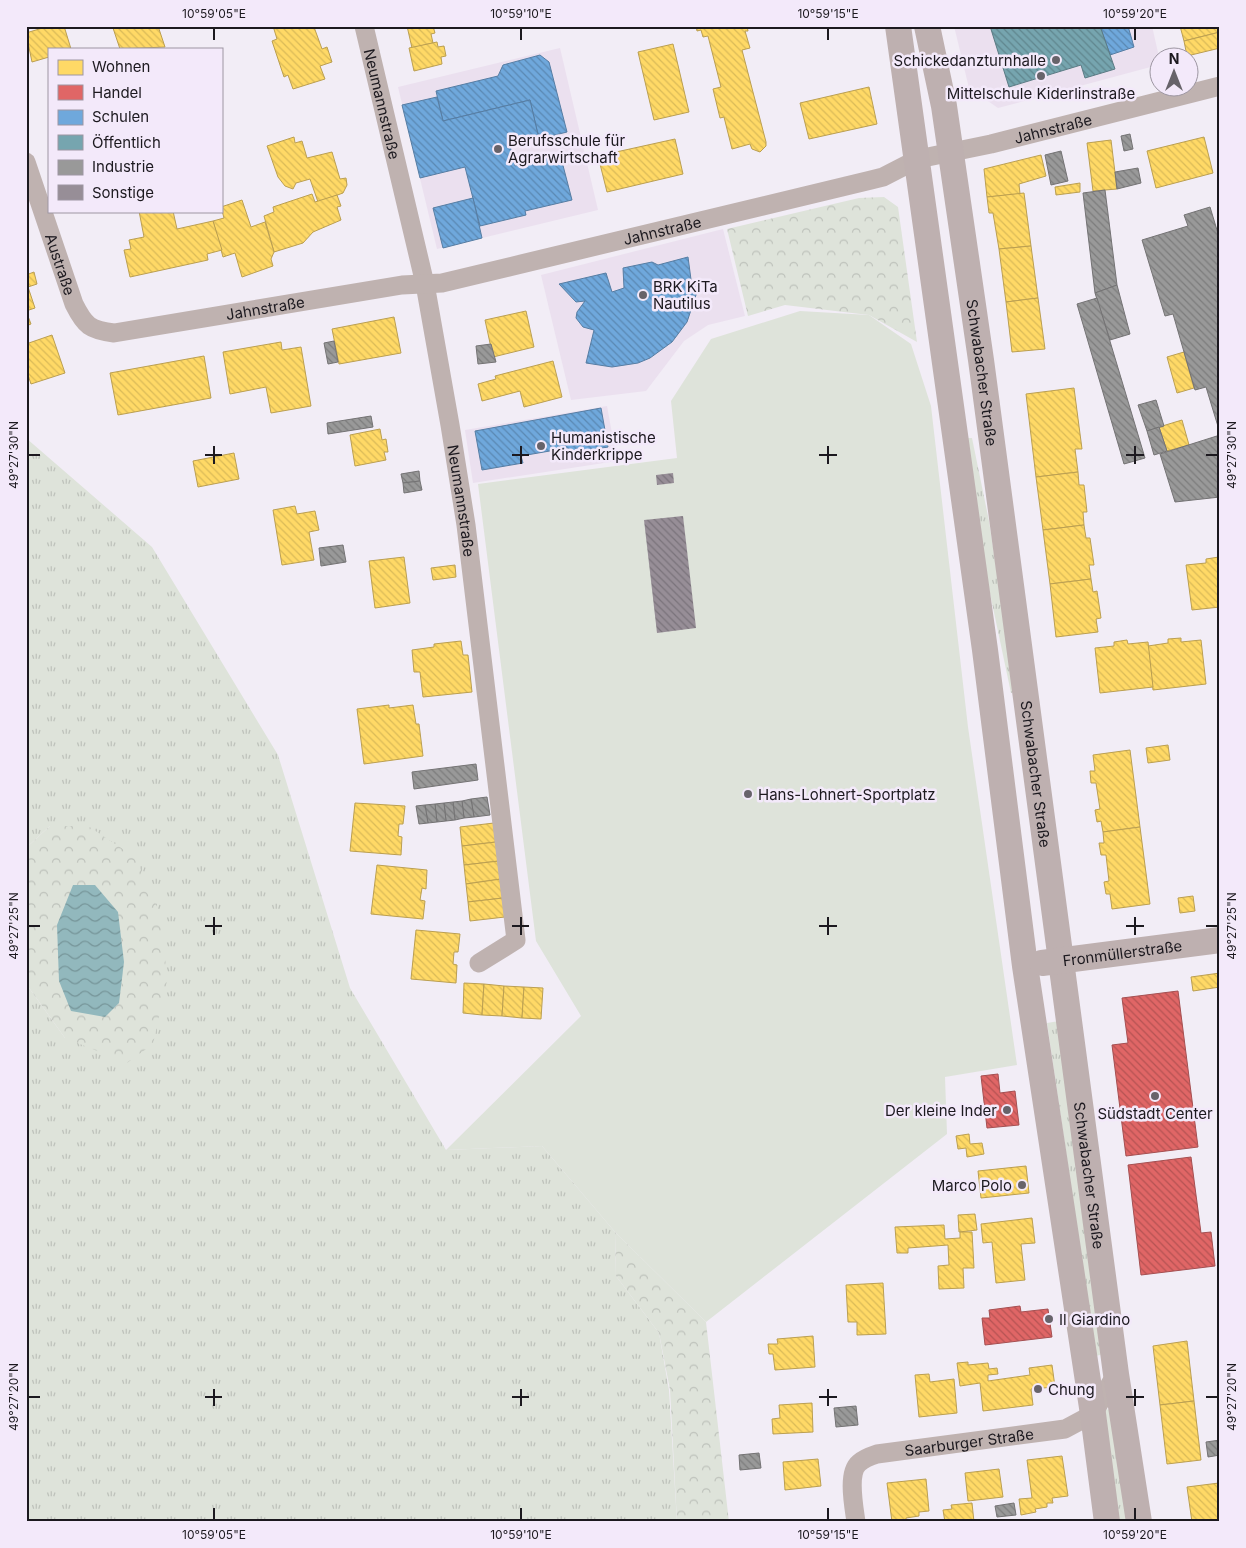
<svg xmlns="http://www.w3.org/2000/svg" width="1246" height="1548" viewBox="0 0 1246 1548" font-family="Inter,sans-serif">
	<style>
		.education { fill: #ebe0ef }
		.grass { fill: url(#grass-tufts) }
		.forest { fill: url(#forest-crowns); fill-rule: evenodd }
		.garden { fill: #dee3da }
		.water { fill: url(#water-waves) }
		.homes { fill: url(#homes-back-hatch); stroke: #bb9f51 }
		.shops { fill: url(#shops-back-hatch); stroke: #a54f51 }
		.schools { fill: url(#schools-back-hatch); stroke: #567da3 }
		.public { fill: url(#public-back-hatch); stroke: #5b7b84 }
		.industry { fill: url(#industry-back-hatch); stroke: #747374 }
		.building { fill: url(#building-back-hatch) }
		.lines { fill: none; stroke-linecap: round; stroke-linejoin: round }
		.street { stroke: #bfb2b0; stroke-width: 19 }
		.secondary { stroke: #beb0b0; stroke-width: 26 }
		.ticks { fill: none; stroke: #1c191f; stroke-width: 2 }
		.poi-dot { fill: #67636a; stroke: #f3e9fa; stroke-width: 2 }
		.labels { text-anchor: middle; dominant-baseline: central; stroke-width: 5; stroke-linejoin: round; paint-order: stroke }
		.poi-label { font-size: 15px; fill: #1c191f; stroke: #f3e9fa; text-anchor: start }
		.street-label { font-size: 15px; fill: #1c191f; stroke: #f3e9fa }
		.neatline { fill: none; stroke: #1c191f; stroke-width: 2 }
		.ticks-label { font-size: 12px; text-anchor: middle; fill: #1c191f }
	</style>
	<defs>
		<pattern id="grass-tufts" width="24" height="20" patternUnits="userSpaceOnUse" patternTransform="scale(1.25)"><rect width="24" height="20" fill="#dee3da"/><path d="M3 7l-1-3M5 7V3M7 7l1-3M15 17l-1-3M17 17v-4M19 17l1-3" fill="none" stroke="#bec2bb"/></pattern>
		<pattern id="forest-crowns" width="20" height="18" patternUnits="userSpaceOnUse" patternTransform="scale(1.25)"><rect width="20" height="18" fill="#dee3da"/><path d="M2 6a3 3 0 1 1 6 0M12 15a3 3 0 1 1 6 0" fill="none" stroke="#bec2bb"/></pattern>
		<pattern id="water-waves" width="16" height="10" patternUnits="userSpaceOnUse" patternTransform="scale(1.25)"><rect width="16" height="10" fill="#92b8bd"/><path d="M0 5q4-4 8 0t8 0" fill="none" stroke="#769599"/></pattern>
		<pattern id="homes-back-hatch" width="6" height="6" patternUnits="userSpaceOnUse" patternTransform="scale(1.25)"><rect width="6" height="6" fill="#ffd966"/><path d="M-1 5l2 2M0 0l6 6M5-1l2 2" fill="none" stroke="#daba58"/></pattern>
		<pattern id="shops-back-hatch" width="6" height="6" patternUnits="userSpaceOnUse" patternTransform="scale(1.25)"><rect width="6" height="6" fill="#e06666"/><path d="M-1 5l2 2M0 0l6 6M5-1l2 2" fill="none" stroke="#b55353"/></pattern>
		<pattern id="schools-back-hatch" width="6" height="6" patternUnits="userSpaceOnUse" patternTransform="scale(1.25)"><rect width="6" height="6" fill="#6fa8dc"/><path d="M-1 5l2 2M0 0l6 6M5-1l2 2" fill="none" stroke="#5a88b2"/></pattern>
		<pattern id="public-back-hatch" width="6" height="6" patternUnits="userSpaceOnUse" patternTransform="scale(1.25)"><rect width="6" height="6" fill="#76a5af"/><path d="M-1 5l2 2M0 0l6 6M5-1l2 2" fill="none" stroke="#60868e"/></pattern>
		<pattern id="industry-back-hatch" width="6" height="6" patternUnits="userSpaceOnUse" patternTransform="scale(1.25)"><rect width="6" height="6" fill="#999"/><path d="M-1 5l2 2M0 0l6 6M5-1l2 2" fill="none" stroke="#7c7c7c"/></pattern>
		<pattern id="building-back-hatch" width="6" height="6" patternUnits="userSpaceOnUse" patternTransform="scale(1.25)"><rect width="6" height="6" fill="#978e97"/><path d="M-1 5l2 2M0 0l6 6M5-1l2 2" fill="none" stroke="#7a737b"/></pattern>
	</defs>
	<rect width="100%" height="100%" fill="#f2edf6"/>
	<g class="education">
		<polygon points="954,26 1152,26 1159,57 1158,65 998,108 969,88"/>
		<polygon points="560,48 598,210 437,249 398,87"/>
		<polygon points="723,229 745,316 708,325 684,341 646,391 571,400 541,275"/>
		<polygon points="607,406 617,461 473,483 465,430"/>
	</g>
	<g class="grass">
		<polygon points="26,438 152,547 278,755 350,988 446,1150 542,1146 615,1232 616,1276 659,1333 669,1390 677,1522 26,1522 26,980 27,985 65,1038 50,826 26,848"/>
		<polygon points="968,438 972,438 989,521 1015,692 1011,693 988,584"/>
		<polygon points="1059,1021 1103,1354 1096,1356 1047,1023"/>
		<polygon points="1111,1409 1129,1522 1119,1522 1104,1410"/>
	</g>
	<g class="forest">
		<polygon points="884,197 898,207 917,342 869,315 785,305 748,316 727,229 859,198"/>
		<path d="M50 826H88L135 857 162 918 167 981 153 1044 127 1063 65 1038 27 985 26 848ZM124 962 119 1003 105 1017Z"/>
		<polygon points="615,1232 706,1322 729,1522 677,1522 670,1390 659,1333 616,1276"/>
	</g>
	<polygon class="garden" points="800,311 869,315 911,344 931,406 968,727 1017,1065 945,1077 947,1134 706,1322 615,1232 542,1146 446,1150 581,1016 536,941 478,484 677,458 671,401 711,339"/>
	<polygon class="water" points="73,885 95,885 118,912 124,962 119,1003 105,1017 71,1011 59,981 57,925"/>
	<g class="homes">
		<polygon points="49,26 64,26 71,49 49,49 49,57 32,62 26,33"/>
		<polygon points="118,26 158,26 165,47 120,49 113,28"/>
		<polygon points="273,26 314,27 322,49 327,47 332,62 320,66 325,79 293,89 288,75 284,77 272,41 277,39"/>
		<polygon points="407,26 433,26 435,33 431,34 433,43 412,48"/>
		<polygon points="696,26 747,26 748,31 745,31 750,48 742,50 766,142 766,146 760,152 752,149 750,144 732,149 724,117 720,118 713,89 721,87 708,36 703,37 701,30 697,31"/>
		<polygon points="1180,26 1220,26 1220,32 1184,41"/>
		<polygon points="1220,32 1220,48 1187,56 1184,41"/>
		<polygon points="437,42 438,47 444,46 446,56 441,57 442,64 414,71 409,48"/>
		<polygon points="673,44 689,112 654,120 638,52"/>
		<polygon points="869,87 877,124 809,139 800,103"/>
		<polygon points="294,137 295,143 302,141 307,158 332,152 340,179 346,178 347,185 343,193 318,202 310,179 296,183 293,189 285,186 278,177 267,146"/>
		<polygon points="1204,137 1213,173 1156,188 1147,151"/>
		<polygon points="675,139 683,174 607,192 598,156"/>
		<polygon points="1111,140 1117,189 1093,191 1087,143"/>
		<polygon points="1041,155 1046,176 1019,184 1020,194 987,197 984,169"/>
		<polygon points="1080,183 1080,192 1056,195 1055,187"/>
		<polygon points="1024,193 1031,246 999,249 993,213 989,213 987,197"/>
		<polygon points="312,194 315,202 337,195 341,206 337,207 341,220 313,232 303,243 274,252 264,216 274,212 273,207"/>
		<polygon points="242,200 251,227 265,222 274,252 271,259 273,266 242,277 235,253 223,257 213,221 224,218 221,207"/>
		<polygon points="139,211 173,211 177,229 213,221 222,250 207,254 208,260 130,277 124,250 131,249 129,240 144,237"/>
		<polygon points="1031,246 1038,298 1006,302 999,249"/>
		<polygon points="34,272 37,284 28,287 35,308 26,311 31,324 26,326 26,275"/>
		<polygon points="1038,298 1045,349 1012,352 1006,302"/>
		<polygon points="526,311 534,347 493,357 485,320"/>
		<polygon points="394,317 401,353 339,364 332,329"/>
		<polygon points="52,335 65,373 31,384 26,369 26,344"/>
		<polygon points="281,342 282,350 301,347 311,406 271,413 266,387 230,394 223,352"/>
		<polygon points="1184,352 1194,388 1177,393 1167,357"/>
		<polygon points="204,356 211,398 118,415 110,373"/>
		<polygon points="553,361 562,397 524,407 520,391 482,401 478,384 496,379 495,376"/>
		<polygon points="1074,388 1082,449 1075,449 1078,472 1036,477 1026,394"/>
		<polygon points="1182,420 1189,445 1167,451 1159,427"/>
		<polygon points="380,429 382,440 386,439 388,452 384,452 386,460 355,466 350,435"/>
		<polygon points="234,453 239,479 198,487 193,461"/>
		<polygon points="1078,472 1079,485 1084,485 1087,512 1083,512 1084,525 1043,530 1036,477"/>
		<polygon points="295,506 297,514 315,511 319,530 309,532 314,560 282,565 273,510"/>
		<polygon points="1084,525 1086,538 1090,538 1094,565 1089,565 1091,579 1050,584 1043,530"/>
		<polygon points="404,557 410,603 375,608 369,561"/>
		<polygon points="1219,557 1220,607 1192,610 1186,565 1206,563 1206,559"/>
		<polygon points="455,565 456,577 433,580 431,568"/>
		<polygon points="1091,579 1093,592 1097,591 1101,618 1096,619 1098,632 1056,637 1050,584"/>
		<polygon points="1181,638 1181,642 1201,640 1206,684 1153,690 1148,646 1168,643 1168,639"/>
		<polygon points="1127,640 1128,644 1148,642 1153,687 1100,693 1095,648 1114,646 1114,642"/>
		<polygon points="461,641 463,655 468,655 472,692 423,697 420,672 414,672 412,650 434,647 434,644"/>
		<polygon points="389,705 389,708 413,705 416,724 419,724 423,756 364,764 357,709"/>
		<polygon points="1168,745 1170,760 1148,763 1146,748"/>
		<polygon points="1130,750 1140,827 1103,832 1101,821 1097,822 1095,810 1100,809 1096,783 1091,783 1090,771 1095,771 1093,755"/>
		<polygon points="355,803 405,806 403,824 399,824 398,836 402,837 401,855 350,851"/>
		<polygon points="494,823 496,842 462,846 460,827"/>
		<polygon points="1140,827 1150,904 1112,909 1110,894 1106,894 1104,882 1109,881 1106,855 1101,855 1099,843 1104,843 1103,832"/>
		<polygon points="496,842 499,861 464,865 462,846"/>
		<polygon points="499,861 501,879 466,884 464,865"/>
		<polygon points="377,865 427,870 426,889 422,888 420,900 425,901 423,919 371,914"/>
		<polygon points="501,879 503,898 468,902 466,884"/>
		<polygon points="1193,896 1195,911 1180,913 1178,898"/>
		<polygon points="503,898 505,917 470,921 468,902"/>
		<polygon points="416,930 460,934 458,952 454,952 453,964 457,965 456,983 411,979"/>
		<polygon points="1220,973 1220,987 1193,991 1191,977"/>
		<polygon points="464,983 484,984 482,1015 463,1013"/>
		<polygon points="484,984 504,986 502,1016 482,1015"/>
		<polygon points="504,986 524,987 522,1018 502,1016"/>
		<polygon points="524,987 543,988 541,1019 522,1018"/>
		<polygon points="969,1134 970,1144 982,1143 984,1154 967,1157 966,1148 958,1149 956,1136"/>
		<polygon points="1026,1166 1029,1193 981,1198 978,1171"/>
		<polygon points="975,1214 977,1230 959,1232 958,1215"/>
		<polygon points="1032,1218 1035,1243 1021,1244 1025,1280 996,1283 992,1242 983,1243 981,1224"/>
		<polygon points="944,1225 945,1239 960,1238 960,1232 972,1232 974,1268 963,1268 964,1288 939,1289 938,1266 949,1265 948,1245 908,1248 908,1253 897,1253 895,1227"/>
		<polygon points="883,1283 886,1334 857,1335 857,1322 848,1322 846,1285"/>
		<polygon points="813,1336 815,1367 775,1370 773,1354 769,1354 768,1344 778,1344 777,1339"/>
		<polygon points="1187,1341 1194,1401 1160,1405 1153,1346"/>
		<polygon points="968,1362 968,1365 988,1363 989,1369 997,1368 998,1374 988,1375 988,1381 1030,1375 1029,1368 1052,1365 1055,1387 1031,1389 1033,1405 983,1411 980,1383 960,1386 957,1363"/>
		<polygon points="929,1374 930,1382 954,1379 957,1413 919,1417 915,1375"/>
		<polygon points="1194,1401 1201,1460 1167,1464 1160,1405"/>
		<polygon points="812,1403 813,1432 773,1434 772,1419 780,1418 779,1405"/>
		<polygon points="1062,1456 1068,1496 1052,1498 1053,1503 1047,1503 1047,1507 1035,1509 1036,1512 1021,1515 1019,1499 1032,1498 1027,1460"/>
		<polygon points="818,1459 821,1486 785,1490 783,1462"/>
		<polygon points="999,1469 1003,1497 968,1501 965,1473"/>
		<polygon points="926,1479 929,1511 919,1512 919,1516 906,1518 906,1521 892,1522 887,1483"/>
		<polygon points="1219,1483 1220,1522 1192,1522 1187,1487"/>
		<polygon points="972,1503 974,1522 945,1522 943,1510 952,1509 951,1505"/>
	</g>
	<g class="shops">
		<polygon points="1178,991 1198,1147 1126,1156 1112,1045 1128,1043 1122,998"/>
		<polygon points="998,1074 1000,1093 1015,1091 1019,1125 987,1128 981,1076"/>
		<polygon points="1191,1157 1201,1233 1211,1232 1215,1266 1141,1275 1128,1165"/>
		<polygon points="1020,1306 1021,1312 1048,1309 1052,1337 985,1345 982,1318 990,1318 989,1310"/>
	</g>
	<g class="schools">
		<polygon points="1100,26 1128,26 1134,47 1110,55"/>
		<polygon points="540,55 549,62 567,132 539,139 530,100 443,121 436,91 498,76 503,65"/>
		<polygon points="437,97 443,121 530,100 539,139 510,146 515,166 560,154 572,200 525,211 526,215 480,226 465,167 420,178 402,105"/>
		<polygon points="473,198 482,238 443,248 433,208"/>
		<polygon points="688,257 692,287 697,286 696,295 687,322 672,342 650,358 638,363 612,367 586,363 594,330 583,327 576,318 577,312 585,301 576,302 559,284 606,273 612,292 624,288 623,268 652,262 658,265"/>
		<polygon points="601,408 608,447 568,454 567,448 521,456 523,463 482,470 475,431"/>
	</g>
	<polygon class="public" points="990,26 1100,26 1115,69 1085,78 1081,65 1009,87"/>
	<g class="industry">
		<polygon points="1130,134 1133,149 1124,151 1121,136"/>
		<polygon points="1061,151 1068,181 1051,185 1045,155"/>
		<polygon points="1138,168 1141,183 1117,189 1115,172"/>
		<polygon points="1105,190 1117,285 1095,293 1083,193"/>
		<polygon points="1210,207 1220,240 1220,433 1206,387 1195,390 1173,314 1165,316 1142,240 1188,226 1184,215"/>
		<polygon points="1117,285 1130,334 1110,340 1095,293"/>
		<polygon points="1097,298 1145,458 1124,464 1077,304"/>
		<polygon points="334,341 338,362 328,364 324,343"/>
		<polygon points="491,344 496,362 478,364 476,346"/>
		<polygon points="1156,400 1164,426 1147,431 1138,405"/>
		<polygon points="371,416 373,427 328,434 327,423"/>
		<polygon points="1159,427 1167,451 1154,455 1147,431"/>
		<polygon points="1220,435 1220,497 1175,502 1160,454"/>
		<polygon points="419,471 420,481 403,483 401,474"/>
		<polygon points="420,481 422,490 404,493 403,483"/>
		<polygon points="343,545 346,562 321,566 319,548"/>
		<polygon points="476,764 478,780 414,789 412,772"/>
		<polygon points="487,797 490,815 474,817 471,799"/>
		<polygon points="471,799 474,817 464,818 462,801"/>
		<polygon points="462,801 464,818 455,820 453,802"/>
		<polygon points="453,802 455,820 446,821 444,803"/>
		<polygon points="444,803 446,821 437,822 435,804"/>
		<polygon points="435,804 437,822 428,823 425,805"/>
		<polygon points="425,805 428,823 419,824 416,806"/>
		<polygon points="856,1406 858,1425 836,1427 834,1408"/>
		<polygon points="1220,1440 1220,1455 1208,1457 1206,1442"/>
		<polygon points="759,1453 761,1468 740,1470 739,1455"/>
		<polygon points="1014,1503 1016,1515 997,1517 995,1506"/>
	</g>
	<g class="building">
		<polygon points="673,473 674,483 657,485 656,475"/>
		<polygon points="683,516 696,628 657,633 644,520"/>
	</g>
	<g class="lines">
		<g class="street">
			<path id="s1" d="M364 26 425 284 450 425 466 525 516 940 479 963"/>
			<path id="s2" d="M26 162 74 304C85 326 90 330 114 333L402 285 442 283 871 180 883 177 918 159 991 144 1220 86"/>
			<path id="s3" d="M856 1522C854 1507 847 1473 859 1463 863 1459 871 1456 877 1454L1065 1429 1093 1414 1116 1374"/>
		</g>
		<g class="secondary">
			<polyline points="898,26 985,650 1025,966 1093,1414 1107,1522"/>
			<path id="s4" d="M927 26 944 106 981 360 1116 1374 1139 1522"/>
			<path id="s5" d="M1042 963 1220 940"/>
		</g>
	</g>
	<path class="ticks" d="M214 28V40M521 28V40M828 28V40M1135 28V40M214 446V464M521 446V464M828 446V464M1135 446V464M28 455H40M205 455H222M512 455H529M819 455H837M1126 455H1144M1206 455H1218M214 917V935M521 917V935M828 917V935M1135 917V935M28 926H40M205 926H222M512 926H529M819 926H837M1126 926H1144M1206 926H1218M214 1389V1406M521 1389V1406M828 1389V1406M1135 1389V1406M28 1397H40M205 1397H222M512 1397H529M819 1397H837M1126 1397H1144M1206 1397H1218M214 1508V1520M521 1508V1520M828 1508V1520M1135 1508V1520"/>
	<g class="poi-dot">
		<circle cx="1056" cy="60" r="5"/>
		<circle cx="1041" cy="76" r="5"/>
		<circle cx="498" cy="149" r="5"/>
		<circle cx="643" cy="295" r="5"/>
		<circle cx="541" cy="446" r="5"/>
		<circle cx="748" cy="794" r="5"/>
		<circle cx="1155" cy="1096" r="5"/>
		<circle cx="1007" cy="1110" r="5"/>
		<circle cx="1022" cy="1185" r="5"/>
		<circle cx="1049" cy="1319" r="5"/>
		<circle cx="1038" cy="1389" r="5"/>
	</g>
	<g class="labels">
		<g class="poi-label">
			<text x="1046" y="60" text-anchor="end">Schickedanzturnhalle</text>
			<text x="1041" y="93" text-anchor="middle">Mittelschule Kiderlinstraße</text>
			<text x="508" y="140">Berufsschule für<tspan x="508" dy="17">Agrarwirtschaft</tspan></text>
			<text x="653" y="286">BRK KiTa<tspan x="653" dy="17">Nautilus</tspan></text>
			<text x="551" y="437">Humanistische<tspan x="551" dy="17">Kinderkrippe</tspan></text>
			<text x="758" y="794">Hans-Lohnert-Sportplatz</text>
			<text x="997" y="1110" text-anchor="end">Der kleine Inder</text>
			<text x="1155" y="1113" text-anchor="middle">Südstadt Center</text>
			<text x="1012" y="1185" text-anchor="end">Marco Polo</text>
			<text x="1059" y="1319">Il Giardino</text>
			<text x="1048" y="1389">Chung</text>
		</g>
		<g class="street-label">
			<text stroke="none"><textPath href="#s1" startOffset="80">Neumannstraße</textPath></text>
			<text stroke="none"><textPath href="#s2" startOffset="1166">Jahnstraße</textPath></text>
			<text stroke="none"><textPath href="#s2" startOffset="761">Jahnstraße</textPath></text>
			<text stroke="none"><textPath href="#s2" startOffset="108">Austraße</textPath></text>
			<text stroke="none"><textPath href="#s2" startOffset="356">Jahnstraße</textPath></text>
			<text stroke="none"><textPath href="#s4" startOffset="351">Schwabacher Straße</textPath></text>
			<text stroke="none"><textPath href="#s1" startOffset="485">Neumannstraße</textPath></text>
			<text stroke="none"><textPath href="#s4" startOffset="756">Schwabacher Straße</textPath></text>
			<text stroke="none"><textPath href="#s5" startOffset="81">Fronmüllerstraße</textPath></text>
			<text stroke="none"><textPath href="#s4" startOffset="1161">Schwabacher Straße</textPath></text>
			<text stroke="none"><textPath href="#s3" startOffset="174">Saarburger Straße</textPath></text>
		</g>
	</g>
	<rect width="1246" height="1548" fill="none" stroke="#f3e9fa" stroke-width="55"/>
	<rect x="48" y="48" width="175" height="165" fill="#f3e9fa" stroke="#9d96a2"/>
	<rect x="58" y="60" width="25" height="15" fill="#ffd966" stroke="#9d96a2"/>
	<text x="92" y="72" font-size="15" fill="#1c191f">Wohnen</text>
	<rect x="58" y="85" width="25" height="15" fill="#e06666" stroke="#9d96a2"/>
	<text x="92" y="98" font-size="15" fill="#1c191f">Handel</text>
	<rect x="58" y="110" width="25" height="15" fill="#6fa8dc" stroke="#9d96a2"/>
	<text x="92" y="122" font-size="15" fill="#1c191f">Schulen</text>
	<rect x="58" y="135" width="25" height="15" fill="#76a5af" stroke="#9d96a2"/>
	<text x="92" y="148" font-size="15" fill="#1c191f">Öffentlich</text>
	<rect x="58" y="160" width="25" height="15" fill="#999999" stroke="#9d96a2"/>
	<text x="92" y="172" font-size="15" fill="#1c191f">Industrie</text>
	<rect x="58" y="185" width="25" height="15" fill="#978e97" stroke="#9d96a2"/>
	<text x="92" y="198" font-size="15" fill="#1c191f">Sonstige</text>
	<g transform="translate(1174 72)"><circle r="24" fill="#f3e9fa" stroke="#9d96a2"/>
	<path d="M0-4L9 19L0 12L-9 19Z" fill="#67636a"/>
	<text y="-8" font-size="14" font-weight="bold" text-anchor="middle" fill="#1c191f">N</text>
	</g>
	<rect x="28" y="28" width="1190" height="1492" class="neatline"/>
	<g class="ticks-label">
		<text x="214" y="18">10°59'05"E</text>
		<text x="521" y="18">10°59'10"E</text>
		<text x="828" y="18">10°59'15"E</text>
		<text x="1135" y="18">10°59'20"E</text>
		<text transform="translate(14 455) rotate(-90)" y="4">49°27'30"N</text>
		<text transform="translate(1232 455) rotate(-90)" y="4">49°27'30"N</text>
		<text transform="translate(14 926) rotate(-90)" y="4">49°27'25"N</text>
		<text transform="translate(1232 926) rotate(-90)" y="4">49°27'25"N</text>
		<text transform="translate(14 1397) rotate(-90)" y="4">49°27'20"N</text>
		<text transform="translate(1232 1397) rotate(-90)" y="4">49°27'20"N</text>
		<text x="214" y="1539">10°59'05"E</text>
		<text x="521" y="1539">10°59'10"E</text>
		<text x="828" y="1539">10°59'15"E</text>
		<text x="1135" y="1539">10°59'20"E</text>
	</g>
</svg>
